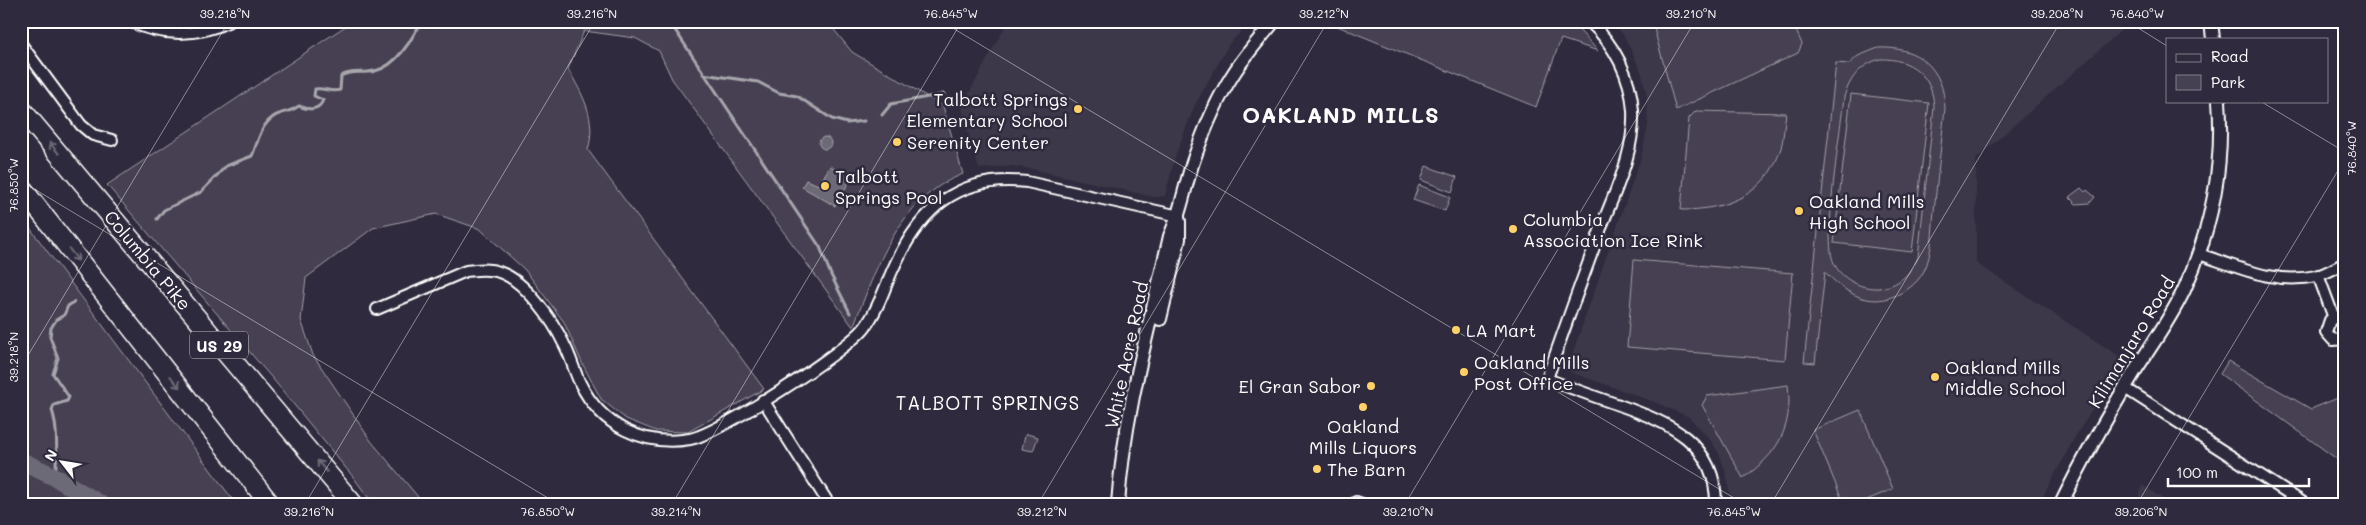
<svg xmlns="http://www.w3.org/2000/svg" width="2366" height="525" viewBox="0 0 2366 525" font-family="Mali,sans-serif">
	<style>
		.built { fill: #3c3749 }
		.green { fill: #464152; stroke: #a2a0a8; fill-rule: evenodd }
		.water { fill: #6d6a77; stroke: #a7a6ad }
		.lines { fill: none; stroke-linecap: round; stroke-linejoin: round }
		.stream { stroke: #a7a6ad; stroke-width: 3 }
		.river { stroke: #6d6a77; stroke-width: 18 }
		.minor-casing { stroke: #fff; stroke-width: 14 }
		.tertiary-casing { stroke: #fff; stroke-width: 16 }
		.motorway-casing { stroke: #fff; stroke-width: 22 }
		.minor { stroke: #2f2a3d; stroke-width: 10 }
		.tertiary { stroke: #2f2a3d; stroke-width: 12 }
		.motorway { stroke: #2f2a3d; stroke-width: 19 }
		.oneway { stroke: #6d6a77 }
		.ticks { fill: none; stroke: #fff; stroke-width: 1; stroke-opacity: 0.45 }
		.poi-dot { fill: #ffd166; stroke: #2f2a3d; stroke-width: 2 }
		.labels { text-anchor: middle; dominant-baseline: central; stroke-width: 5; stroke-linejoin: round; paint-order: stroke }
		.shield { fill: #2f2a3d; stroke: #c1bfc5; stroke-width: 1 }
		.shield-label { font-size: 16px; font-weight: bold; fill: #fff }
		.poi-label { font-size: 18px; fill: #fff; stroke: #2f2a3d; text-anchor: start }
		.street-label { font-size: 18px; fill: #fff; stroke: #2f2a3d }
		.neighbourhood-label { font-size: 19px; letter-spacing: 1px; fill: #fff; stroke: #2f2a3d }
		.district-label { font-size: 22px; font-weight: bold; letter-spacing: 1px; fill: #fff; stroke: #2f2a3d }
		.neatline { fill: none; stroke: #fff; stroke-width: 2 }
		.ticks-label { font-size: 12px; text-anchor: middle; fill: #fff }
	</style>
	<rect width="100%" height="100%" fill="#2f2a3d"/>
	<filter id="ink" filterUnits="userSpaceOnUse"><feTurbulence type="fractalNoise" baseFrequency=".02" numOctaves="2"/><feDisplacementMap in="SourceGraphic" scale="10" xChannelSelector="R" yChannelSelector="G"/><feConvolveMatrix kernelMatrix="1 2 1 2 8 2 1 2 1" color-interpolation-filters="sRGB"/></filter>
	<g filter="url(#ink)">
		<g class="built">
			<polygon points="1008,21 1251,21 1229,44 1195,105 1176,154 1165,196 1154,197 1032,169 1012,166 979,169 964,119 962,106"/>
			<polygon points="1612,21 2132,21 1976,159 1976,263 2125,360 2076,435 2039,504 1731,504 1727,476 1720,456 1712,442 1689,417 1652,401 1570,372 1567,369 1641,158 1648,125 1646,91 1641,71 1624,36"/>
			<polygon points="2143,485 2170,504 2136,504"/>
		</g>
		<g class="green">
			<path d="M353 21H827L852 52 943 106 963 174C897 199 877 268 853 327L672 79 659 51 635 38 584 31 568 69C583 95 597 119 588 150L764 389 688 432 656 431 626 419 601 399 583 365 564 322 525 270 480 229 436 214 373 228 306 278 301 320 313 355 371 441 424 504H373L354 478 277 384 107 185Z"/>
			<polygon points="1325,21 1571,21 1598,51 1561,39 1536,107"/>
			<polygon points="1652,21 1792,21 1802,44 1798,53 1676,110"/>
			<path d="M1878 48C1918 46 1944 68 1945 108 1941 142 1938 177 1934 211 1932 230 1933 253 1924 271 1916 286 1901 295 1885 299 1860 304 1841 288 1825 272L1815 363 1804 362 1836 63 1849 64 1858 56ZM1880 59C1911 58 1933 76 1934 107L1918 257C1911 274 1897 287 1878 288 1861 289 1841 279 1834 263 1822 240 1841 129 1844 97 1850 78 1860 65 1880 59Z"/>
			<polygon points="1851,94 1929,103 1912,252 1834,243"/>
			<path d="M1696 111 1786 113C1784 124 1784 137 1781 148 1767 195 1726 210 1681 210L1689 118Z"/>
			<polygon points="1426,166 1457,177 1452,192 1421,180"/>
			<polygon points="1419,185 1450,197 1445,211 1413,200"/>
			<polygon points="2081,188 2085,192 2087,190 2095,197 2090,203 2076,204 2069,197"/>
			<polygon points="21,216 236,504 21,504"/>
			<polygon points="1634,260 1793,273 1785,360 1627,347"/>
			<polygon points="2228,361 2311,409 2345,395 2345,465 2220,374"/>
			<path d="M1788 385C1793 428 1778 454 1743 478L1702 405 1707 396Z"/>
			<polygon points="1860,410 1893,489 1857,504 1844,504 1813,430"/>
			<polygon points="1027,434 1038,437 1033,451 1022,449 1025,435"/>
		</g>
		<g class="water">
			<circle cx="825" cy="143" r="6"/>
			<polygon points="830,166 851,179 835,206 802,187 806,180 819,185"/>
		</g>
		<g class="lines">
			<g class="stream">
				<polyline points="669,21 820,247 831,275 850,313"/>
				<polyline points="703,74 758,82 779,93 797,96 832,119 847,123 864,121"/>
				<polyline points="882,115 891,104 944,94"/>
				<path d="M157 219 164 210 201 192 226 166 252 156C259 140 261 119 282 113 289 111 292 111 299 106 309 110 319 111 323 100L314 96 315 89C324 87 330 93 340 90L341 76C350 71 358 73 368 72 394 71 411 42 421 21"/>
				<path d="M55 477C57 457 58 428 52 410L54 405 67 401 69 397 53 374 58 358 50 337 51 328 56 320 64 315 68 306 74 302"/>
			</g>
			<polyline class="river" points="21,461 55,477 100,504"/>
			<defs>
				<g id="minor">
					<path d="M129 21C162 37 197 37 230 21"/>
					<path d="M1589 21C1614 44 1631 76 1633 111 1635 152 1615 191 1601 228 1583 278 1564 328 1547 379 1571 388 1595 397 1619 405 1669 423 1716 442 1716 504"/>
					<polyline points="21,44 81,125 93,135 112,140"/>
					<path d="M2199 254C2238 267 2274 285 2316 276 2326 274 2336 267 2345 263"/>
					<polyline points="2318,275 2334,318"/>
					<path d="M377 309 466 271C477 270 488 268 499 272 525 280 553 321 564 344 571 357 574 371 580 383 601 426 643 447 690 439 719 434 847 351 865 327 878 310 884 289 893 269 920 209 958 174 1027 182L1179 216"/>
					<polyline points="2345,319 2336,317 2330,320 2326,332 2333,340 2345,339"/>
					<polyline points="2125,388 2305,504"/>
					<polyline points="763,400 829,504"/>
					<polyline points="1355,504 1356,502 1362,504"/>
				</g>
				<g id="tertiary">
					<polyline points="2211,21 2213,39"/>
					<polyline points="1160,319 1179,239 1179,221"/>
					<path d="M1118 504C1124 413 1150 324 1170 236 1182 210 1185 183 1195 156 1205 128 1216 101 1232 76 1244 56 1260 39 1274 21"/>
					<path d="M2061 504C2083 459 2107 417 2133 374 2150 347 2170 320 2184 290 2211 231 2224 166 2219 101"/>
				</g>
				<g id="motorway">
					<polyline points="21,109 353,504"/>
					<polyline points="21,187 270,504"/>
				</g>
			</defs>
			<use href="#minor" class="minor-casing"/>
			<use href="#tertiary" class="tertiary-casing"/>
			<use href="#motorway" class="motorway-casing"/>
			<use href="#minor" class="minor"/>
			<use href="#tertiary" class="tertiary"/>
			<use href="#motorway" class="motorway"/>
		</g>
		<defs><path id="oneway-shaft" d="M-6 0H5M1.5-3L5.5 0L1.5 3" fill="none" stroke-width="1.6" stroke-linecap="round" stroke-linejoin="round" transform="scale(1.25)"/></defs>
		<g class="oneway">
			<use href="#oneway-shaft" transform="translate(54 148) rotate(-130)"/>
			<use href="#oneway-shaft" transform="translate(74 255) rotate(52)"/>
			<use href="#oneway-shaft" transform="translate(175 382) rotate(51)"/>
			<use href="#oneway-shaft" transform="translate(322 466) rotate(-130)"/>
		</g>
	</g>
	<path class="ticks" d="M941 21 1744 504M2127 21 2167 46M2260 101 2345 152M21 181 558 504M21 367 229 21M305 504 595 21M672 504 962 21M1038 504 1328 21M1405 504 1695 21M1771 504 2061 21M2137 504 2345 159"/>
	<g class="poi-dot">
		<circle cx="1078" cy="109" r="5"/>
		<circle cx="897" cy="142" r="5"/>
		<circle cx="825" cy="186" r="5"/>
		<circle cx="1799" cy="211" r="5"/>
		<circle cx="1513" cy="229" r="5"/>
		<circle cx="1456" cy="330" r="5"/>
		<circle cx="1464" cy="372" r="5"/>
		<circle cx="1935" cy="377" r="5"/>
		<circle cx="1371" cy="386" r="5"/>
		<circle cx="1363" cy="407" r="5"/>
		<circle cx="1317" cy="469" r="5"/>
	</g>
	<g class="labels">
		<rect class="shield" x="190" y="331.5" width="58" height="27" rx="4"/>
		<g class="shield-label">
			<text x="219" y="345">US 29</text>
		</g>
		<g class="poi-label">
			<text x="1068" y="99" text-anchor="end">Talbott Springs<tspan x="1068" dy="21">Elementary School</tspan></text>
			<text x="907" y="142">Serenity Center</text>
			<text x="835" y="176">Talbott<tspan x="835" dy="21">Springs Pool</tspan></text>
			<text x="1809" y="201">Oakland Mills<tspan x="1809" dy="21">High School</tspan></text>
			<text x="1523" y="219">Columbia<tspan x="1523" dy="21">Association Ice Rink</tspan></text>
			<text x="1466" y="330">LA Mart</text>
			<text x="1474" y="362">Oakland Mills<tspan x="1474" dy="21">Post Office</tspan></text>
			<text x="1945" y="367">Oakland Mills<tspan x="1945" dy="21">Middle School</tspan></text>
			<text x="1361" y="386" text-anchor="end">El Gran Sabor</text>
			<text x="1363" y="426" text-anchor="middle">Oakland<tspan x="1363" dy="21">Mills Liquors</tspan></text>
			<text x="1327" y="469">The Barn</text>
		</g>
		<g class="street-label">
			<text transform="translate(148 260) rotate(50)">Columbia Pike</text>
			<text transform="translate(2131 342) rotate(-59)">Kilimanjaro Road</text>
			<text transform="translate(1126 355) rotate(-78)">White Acre Road</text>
		</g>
		<g class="neighbourhood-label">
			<text x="988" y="402">TALBOTT SPRINGS</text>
		</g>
		<g class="district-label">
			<text x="1341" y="114">OAKLAND MILLS</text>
		</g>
	</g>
	<rect width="2366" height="525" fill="none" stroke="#2f2a3d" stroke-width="55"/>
	<rect x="2166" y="38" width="162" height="65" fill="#2f2a3d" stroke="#827f8b"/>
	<rect x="2176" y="54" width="25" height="8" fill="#2f2a3d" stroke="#827f8b"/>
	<text x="2211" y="62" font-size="15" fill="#ffffff">Road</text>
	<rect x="2176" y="75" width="25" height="15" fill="#464152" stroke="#827f8b"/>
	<text x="2211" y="88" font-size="15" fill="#ffffff">Park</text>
	<g transform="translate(62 462) rotate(301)" stroke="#2f2a3d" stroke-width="4" paint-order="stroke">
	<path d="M0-4L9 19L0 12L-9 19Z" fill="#ffffff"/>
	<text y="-8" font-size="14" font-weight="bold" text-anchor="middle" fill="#ffffff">N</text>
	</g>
	<path d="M2168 478v8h141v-8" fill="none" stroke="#ffffff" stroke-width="2.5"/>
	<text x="2176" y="478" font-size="15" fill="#ffffff" stroke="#2f2a3d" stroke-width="4" paint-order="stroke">100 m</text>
	<rect x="28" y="28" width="2310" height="470" class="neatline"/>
	<g class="ticks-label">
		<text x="225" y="18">39.218°N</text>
		<text x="592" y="18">39.216°N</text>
		<text x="951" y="18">76.845°W</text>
		<text x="1324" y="18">39.212°N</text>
		<text x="1691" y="18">39.210°N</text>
		<text x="2057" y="18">39.208°N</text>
		<text x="2137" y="18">76.840°W</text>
		<text transform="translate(2352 148) rotate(-90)" y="4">76.840°W</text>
		<text transform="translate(14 185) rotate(-90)" y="4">76.850°W</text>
		<text transform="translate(14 357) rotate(-90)" y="4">39.218°N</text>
		<text x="309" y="516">39.216°N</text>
		<text x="548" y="516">76.850°W</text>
		<text x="676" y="516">39.214°N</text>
		<text x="1042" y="516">39.212°N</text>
		<text x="1408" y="516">39.210°N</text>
		<text x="1734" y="516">76.845°W</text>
		<text x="2141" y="516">39.206°N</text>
	</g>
</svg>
